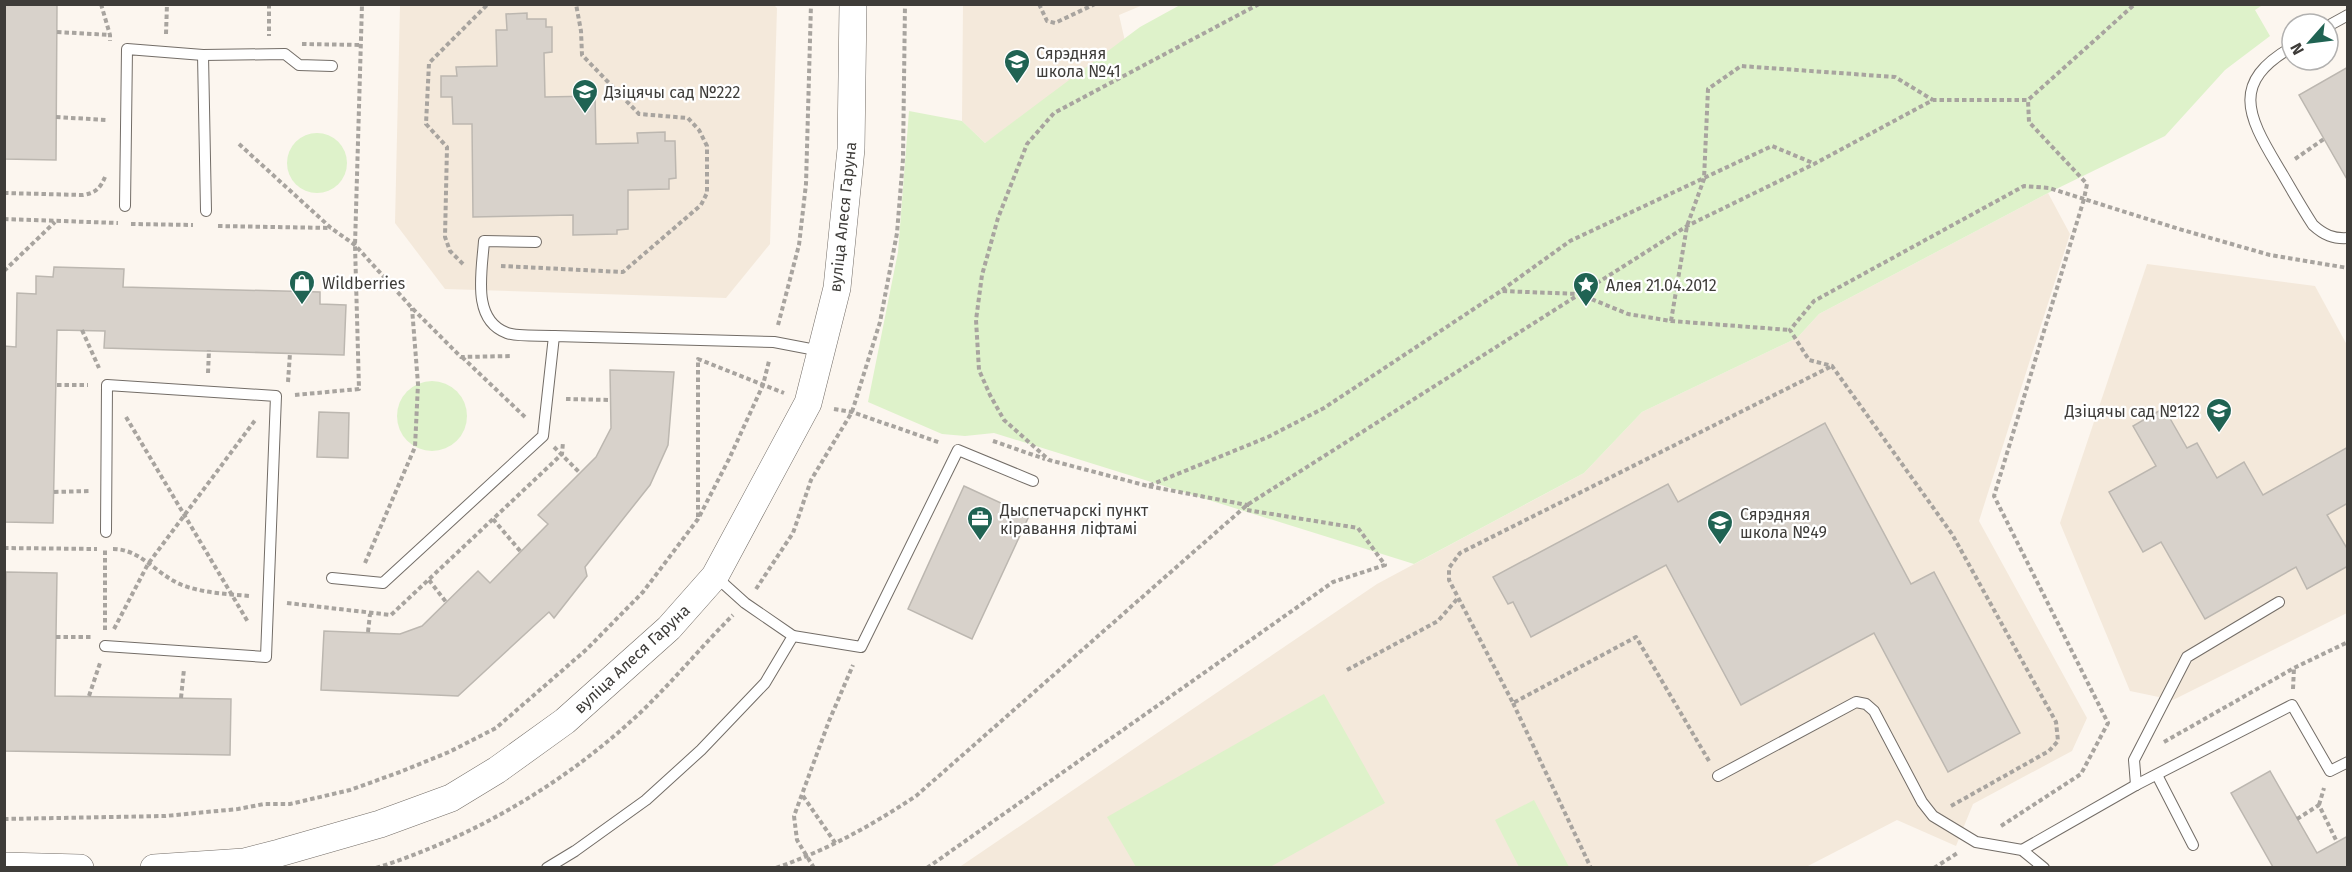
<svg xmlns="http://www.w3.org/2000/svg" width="2352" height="872" viewBox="0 0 2352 872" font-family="'Fira Sans',sans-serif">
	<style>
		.built { fill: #f4e9db }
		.green { fill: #def2ca }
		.building { fill: #d8d2cb; stroke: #bcb7b0; stroke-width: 1.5 }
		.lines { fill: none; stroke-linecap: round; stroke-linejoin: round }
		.service-casing { stroke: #736d67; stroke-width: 12 }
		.tertiary-casing { stroke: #736d67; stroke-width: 28 }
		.path { stroke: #a8a49f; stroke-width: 4; stroke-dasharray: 4.5 3; stroke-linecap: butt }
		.service { stroke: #fff; stroke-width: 10 }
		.tertiary { stroke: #fff; stroke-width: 27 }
		.labels { text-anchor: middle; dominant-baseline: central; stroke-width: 4.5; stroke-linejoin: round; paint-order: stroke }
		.poi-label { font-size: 16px; fill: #3e3c39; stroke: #fff; text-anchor: start }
		.street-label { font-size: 16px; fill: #3e3c39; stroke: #fff }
	</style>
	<rect width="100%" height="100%" fill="#fcf6ef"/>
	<g class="built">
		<polygon points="773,4 777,8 770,244 726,298 445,289 395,223 400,5"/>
		<polygon points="963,5 1143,5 1119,15 1127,50 985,143 962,121"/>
		<polygon points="2048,193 2070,234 1979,521 2087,718 2072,751 1973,804 1956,846 1897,820 1806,867 958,868 1377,584 1584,473 1642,412 1797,338 1819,314"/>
		<polygon points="2147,264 2315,286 2347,345 2347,613 2173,700 2130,691 2060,523"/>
	</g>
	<g class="green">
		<polygon points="1180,5 2264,4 2255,10 2270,36 2225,70 2165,136 2048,193 1819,314 1797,338 1642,412 1584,473 1414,564 994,433 965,436 942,434 868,402 898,252 909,111 962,121 985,143 1140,27"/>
		<circle cx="317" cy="163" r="30"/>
		<circle cx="432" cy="416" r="35"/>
		<polygon points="1324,694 1385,803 1270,867 1136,867 1107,817"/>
		<polygon points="1534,800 1569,867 1519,867 1495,820"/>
	</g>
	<g class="building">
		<polygon points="5,4 57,4 56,160 4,159"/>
		<polygon points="527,13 527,19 546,19 546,27 552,27 552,52 544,53 545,97 595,96 596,144 638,143 637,133 665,132 665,141 675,141 676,178 669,179 669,189 628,190 628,229 617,230 617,234 573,235 573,215 473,217 472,124 453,124 452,97 441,97 441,76 457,76 456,67 497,66 496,30 507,30 506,14"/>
		<polygon points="2348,67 2348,181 2299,95"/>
		<polygon points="54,267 124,269 123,287 320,292 320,304 346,305 344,355 104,348 105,331 57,330 53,523 4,522 4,346 16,347 17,293 36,294 36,276 53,277"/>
		<polygon points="610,370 674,372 668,445 650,485 585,567 587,576 554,618 549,612 458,696 321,690 324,631 400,634 422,626 478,571 490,583 548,524 538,515 596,457 611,428"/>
		<polygon points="2164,408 2187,448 2197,443 2217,478 2244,462 2263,495 2348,447 2348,503 2327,515 2348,550 2348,566 2307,589 2296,567 2205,619 2161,542 2143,552 2109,492 2156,466 2133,426"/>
		<polygon points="319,412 349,413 348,458 317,457"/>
		<polygon points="1825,423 1911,584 1934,572 2020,733 1948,772 1874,633 1741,705 1666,565 1531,637 1513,602 1508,604 1493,577 1668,484 1678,502"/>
		<polygon points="964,486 1029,516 972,639 908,609"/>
		<polygon points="6,572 57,573 55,696 231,699 230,755 4,751"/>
		<polygon points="2270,771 2317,853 2348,836 2348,867 2273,867 2231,793"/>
	</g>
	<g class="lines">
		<defs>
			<g id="service">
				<polyline points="2328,26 2348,15"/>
				<path d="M2292 47C2231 82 2247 115 2277 165 2289 185 2300 205 2313 225 2324 235 2333 239 2348 238"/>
				<polyline points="203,55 206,211"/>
				<polyline points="125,206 127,49 203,55 285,54 299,65 332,66"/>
				<path d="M536 242 484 241C482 271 471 320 507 333 518 337 542 335 554 336"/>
				<polyline points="332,578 383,583 543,436 554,336 774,342 821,351"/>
				<polyline points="793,636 861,647 958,450 1033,481"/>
				<polyline points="105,646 266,657 276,396 107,385 106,532"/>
				<polyline points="2157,775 2193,845"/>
				<polyline points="1718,776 1856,702 1866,704 1874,711 1922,802 1933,816 1976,842 2022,850 2044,868"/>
				<polyline points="2136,785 2134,760 2187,657 2279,602"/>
				<polyline points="2022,850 2136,785 2292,705 2330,771 2348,762"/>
				<polyline points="547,868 575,851 646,800 701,750 765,683 793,636 745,603 715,576"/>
			</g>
			<g id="tertiary">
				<polyline points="4,866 80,868"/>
				<polyline points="154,868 244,862 279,853 380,824 451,798 497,770 565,721 669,628 715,576 808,403 837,288 851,149 853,4"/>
			</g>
		</defs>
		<use href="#service" class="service-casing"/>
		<use href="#tertiary" class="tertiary-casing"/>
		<g class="path">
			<polyline points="101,4 110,35 110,41"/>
			<polyline points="269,4 269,36"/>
			<polyline points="1039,4 1047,21 1055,23 1095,4"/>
			<polyline points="1259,4 1054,113 1027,144 998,218 982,275 976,320 979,370 990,395 1004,420 1049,460 1148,486 1268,437 1324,408 1501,291 1579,294 1628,314 1671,321 1790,330"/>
			<polyline points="57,32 110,35"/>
			<polyline points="166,34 167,4"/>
			<polyline points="302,44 362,45"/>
			<polyline points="56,117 107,120"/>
			<polyline points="239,144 331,228 355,245 412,308 461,357 512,356"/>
			<polyline points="2295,159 2324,139"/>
			<path d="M4 193 83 195C95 193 100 189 105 177"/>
			<polyline points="4,219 118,223"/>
			<polyline points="131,224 193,225"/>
			<polyline points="218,226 331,228"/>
			<polyline points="463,264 450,251 445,237 447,147 426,124 429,63 488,4"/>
			<polyline points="501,266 623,272 701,205 707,193 707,146 699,130 688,118 639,114 582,55 581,31 576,4"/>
			<polyline points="4,271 55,222"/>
			<polyline points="1502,290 1570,241 1772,146 1813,163"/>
			<polyline points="1671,321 1687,226 1704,179 1708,89 1741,66 1895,77 1933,100"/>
			<polyline points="778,325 799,245 806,184 811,4"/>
			<polyline points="82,330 99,368"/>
			<polyline points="462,357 526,418"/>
			<polyline points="208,373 209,350"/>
			<polyline points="288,382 290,353"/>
			<polyline points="57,385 88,385"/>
			<polyline points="295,395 359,389 355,245 362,4"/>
			<polyline points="566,399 610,400"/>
			<polyline points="834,409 852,412 941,443"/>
			<polyline points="126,417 248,622"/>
			<polyline points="993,441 1045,459"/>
			<polyline points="554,447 580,473"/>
			<polyline points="54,492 89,491"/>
			<polyline points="698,517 698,359 784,393"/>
			<polyline points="493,519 521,552"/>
			<polyline points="4,548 97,549"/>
			<path d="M113 549C141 549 157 575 182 585 203 593 227 594 250 596"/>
			<polyline points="365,563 415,447 418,384 412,308"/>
			<polyline points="429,580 446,602"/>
			<polyline points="756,589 793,533 811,480 852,412 880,322 897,233 903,159 905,4"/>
			<polyline points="287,603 391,615 562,454 563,442"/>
			<polyline points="114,629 148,564 256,419"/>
			<polyline points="105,630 105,550"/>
			<polyline points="368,632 370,614"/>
			<polyline points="56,637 91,637"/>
			<polyline points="1347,670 1438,621 1458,598"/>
			<polyline points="2293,689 2294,668"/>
			<polyline points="89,696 100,663"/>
			<polyline points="181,698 184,669"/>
			<polyline points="1513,703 1591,868"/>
			<polyline points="2164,742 2294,668 2348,642"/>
			<polyline points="1709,761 1636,637 1513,703 1449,580 1449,568 1460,553 1832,366"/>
			<polyline points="803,796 836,844"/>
			<polyline points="2319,805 2324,788"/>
			<polyline points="1951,806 2049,751 2058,741 2056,722 1952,534 1832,366 1809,360 1790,330 1814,301 2024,186 2049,188 2084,199 2087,184 2029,122 2028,100"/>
			<polyline points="4,819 165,816 238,809 264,804 290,804 350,790 400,772 449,752 496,728 587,649 643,592 698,519 729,459 763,385 769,361"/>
			<polyline points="2297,819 2319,805 2337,842"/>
			<polyline points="2001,826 2081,774 2108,723 1994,496 2084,199 2179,229 2270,255 2348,268"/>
			<path d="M376 868C474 837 567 782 642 711 674 680 702 646 733 615"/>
			<path d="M776 868C829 849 869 827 916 796L1247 505 1687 226 1814 164 1933 100H2028L2135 4"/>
			<polyline points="814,868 797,840 794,816 829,721 853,665"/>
			<polyline points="927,868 1333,582 1385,565 1358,528 1247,510 1247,505 1148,486"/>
			<polyline points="1934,868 1959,852"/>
		</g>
		<use href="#service" class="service"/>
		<use href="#tertiary" class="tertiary"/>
	</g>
	<defs>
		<symbol id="school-pin" viewBox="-11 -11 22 30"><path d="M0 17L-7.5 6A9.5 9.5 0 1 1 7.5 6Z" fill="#206353" stroke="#fff"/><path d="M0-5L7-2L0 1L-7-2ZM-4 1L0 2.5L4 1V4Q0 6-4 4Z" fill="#fff"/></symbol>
		<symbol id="shop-pin" viewBox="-11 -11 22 30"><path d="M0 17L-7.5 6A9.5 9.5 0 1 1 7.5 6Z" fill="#206353" stroke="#fff"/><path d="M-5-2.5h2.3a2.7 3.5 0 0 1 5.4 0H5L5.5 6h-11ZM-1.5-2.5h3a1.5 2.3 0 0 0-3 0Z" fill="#fff"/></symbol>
		<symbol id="sight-pin" viewBox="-11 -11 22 30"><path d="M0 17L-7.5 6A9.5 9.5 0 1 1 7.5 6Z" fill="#206353" stroke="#fff"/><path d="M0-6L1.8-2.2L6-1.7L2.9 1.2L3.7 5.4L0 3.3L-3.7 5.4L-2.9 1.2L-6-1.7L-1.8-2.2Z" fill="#fff"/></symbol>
		<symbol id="office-pin" viewBox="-11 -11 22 30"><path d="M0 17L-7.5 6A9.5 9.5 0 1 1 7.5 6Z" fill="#206353" stroke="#fff"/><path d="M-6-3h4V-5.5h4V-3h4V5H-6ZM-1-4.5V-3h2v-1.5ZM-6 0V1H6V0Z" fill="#fff"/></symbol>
	</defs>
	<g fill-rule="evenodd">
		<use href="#school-pin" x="1002" y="47" width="30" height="40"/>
		<use href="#school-pin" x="570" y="77" width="30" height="40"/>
		<use href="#shop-pin" x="287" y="268" width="30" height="40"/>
		<use href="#sight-pin" x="1571" y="270" width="30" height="40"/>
		<use href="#school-pin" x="2204" y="396" width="30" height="40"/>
		<use href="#office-pin" x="965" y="504" width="30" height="40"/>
		<use href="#school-pin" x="1705" y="508" width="30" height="40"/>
	</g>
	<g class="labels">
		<g class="poi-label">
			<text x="1036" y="53">Сярэдняя<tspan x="1036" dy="18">школа №41</tspan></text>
			<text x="604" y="92">Дзіцячы сад №222</text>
			<text x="322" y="283">Wildberries</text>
			<text x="1606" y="285">Алея 21.04.2012</text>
			<text x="2200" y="411" text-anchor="end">Дзіцячы сад №122</text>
			<text x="1000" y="510">Дыспетчарскі пункт<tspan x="1000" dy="18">кіравання ліфтамі</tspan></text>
			<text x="1740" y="514">Сярэдняя<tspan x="1740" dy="18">школа №49</tspan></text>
		</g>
		<g class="street-label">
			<text transform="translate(843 217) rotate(-84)">вуліца Алеся Гаруна</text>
			<text transform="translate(632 659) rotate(-43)">вуліца Алеся Гаруна</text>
		</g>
	</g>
	<rect width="2352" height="872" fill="none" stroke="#3e3c39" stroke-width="12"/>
	<g transform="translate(2310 42) rotate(242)"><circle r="28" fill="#ffffff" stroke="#b2b1b0" stroke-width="1.5"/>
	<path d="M0-4.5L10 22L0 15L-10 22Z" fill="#206353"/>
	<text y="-9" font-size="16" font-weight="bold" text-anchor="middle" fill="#3e3c39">N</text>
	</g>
</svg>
